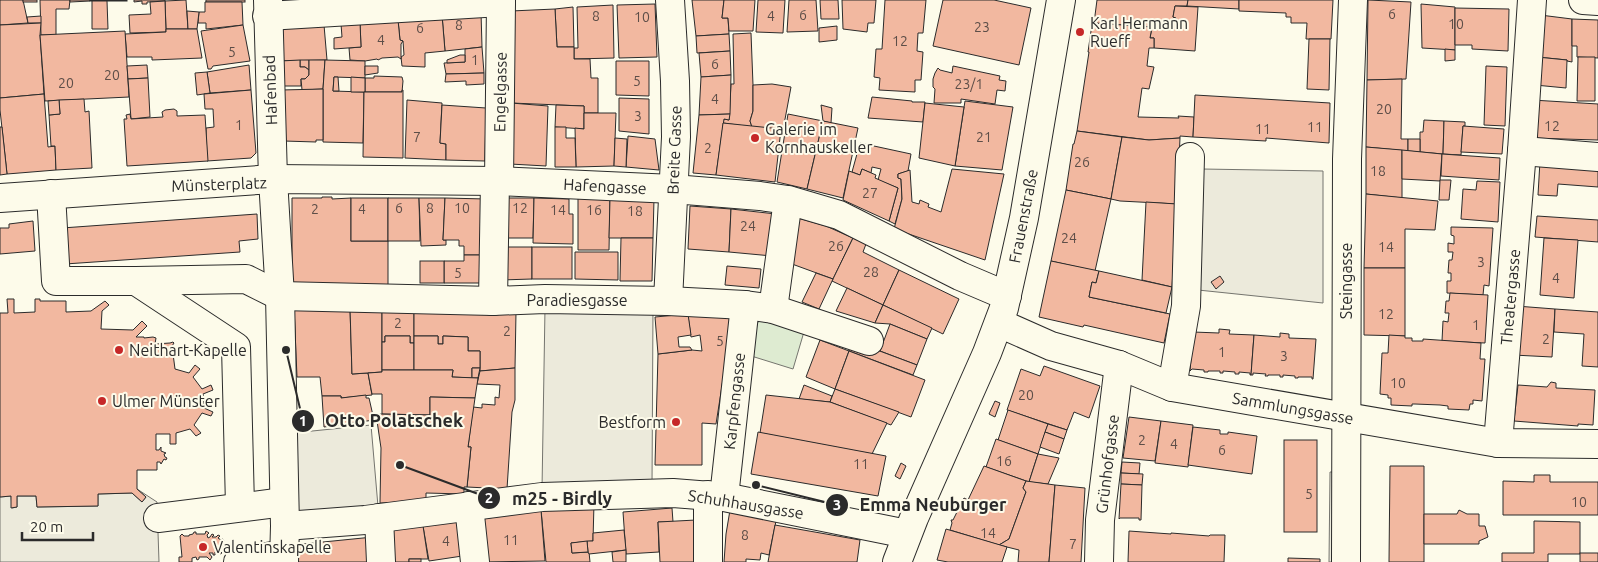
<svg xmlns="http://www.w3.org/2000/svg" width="1598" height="562" viewBox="0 0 1598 562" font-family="Ubuntu,sans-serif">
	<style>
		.green { fill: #deebd1; stroke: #74746e }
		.parking { fill: #eceadb; stroke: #74746e }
		.building { fill: #f2b8a0; stroke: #2b2b2b }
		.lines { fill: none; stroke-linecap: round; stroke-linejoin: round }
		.minor-casing { stroke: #2b2b2b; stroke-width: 30 }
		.minor { stroke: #fdfbea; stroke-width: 28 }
		.poi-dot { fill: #c62828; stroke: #fdfbea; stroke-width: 2 }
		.labels { text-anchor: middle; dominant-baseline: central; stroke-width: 4; stroke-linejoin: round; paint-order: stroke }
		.number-label { font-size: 14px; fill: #5d4e48 }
		.poi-label { font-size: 16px; fill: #2b2b2b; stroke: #fdfbea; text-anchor: start }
		.street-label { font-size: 16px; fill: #2b2b2b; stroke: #fdfbea }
		.leader { fill: none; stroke: #2b2b2b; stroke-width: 2 }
		.callout-dot { fill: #2b2b2b; stroke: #fdfbea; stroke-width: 2 }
		.mark-label { font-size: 15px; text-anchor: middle; font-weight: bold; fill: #fff }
		.callout-label { font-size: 18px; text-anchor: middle; font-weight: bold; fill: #2b2b2b; stroke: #fdfbea; stroke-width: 4; stroke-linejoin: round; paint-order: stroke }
	</style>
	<rect width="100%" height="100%" fill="#fdfbea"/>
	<polygon class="green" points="761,312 806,325 793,369 748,355"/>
	<g class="parking">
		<polygon points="1202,169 1323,171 1323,303 1198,290"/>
		<polygon points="653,307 652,486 542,489 545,308"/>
		<polygon points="371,425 379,518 285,526 283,434"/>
		<polygon points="1330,472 1338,472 1337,562 1329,562"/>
		<polygon points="137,489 157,502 159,562 0,562 0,497 11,496 12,508 17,507 17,496 36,496 37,507 98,506 98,494 132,493 142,502 146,497"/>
	</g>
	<g class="building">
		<polygon points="0,0 23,0 28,23 0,25"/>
		<rect x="23" y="0" width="14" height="2"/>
		<polygon points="40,0 70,0 69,9 56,9 56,35 41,35"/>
		<polygon points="70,0 90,0 90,1 70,2"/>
		<rect x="90" y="0" width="37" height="1"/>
		<polygon points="134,0 165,0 165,1 147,2 147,4 142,4 142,1 134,2"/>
		<polygon points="186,0 188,29 166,29 165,1"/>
		<rect x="206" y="0" width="39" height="2"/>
		<polygon points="692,0 724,0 722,18 728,18 729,34 696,36"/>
		<polygon points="724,0 755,0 753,31 729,31 728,18 722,18"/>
		<polygon points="758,0 785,0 783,33 756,32"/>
		<polygon points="789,0 816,0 818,31 787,32"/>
		<polygon points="820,0 838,0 839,19 821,19"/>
		<polygon points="842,0 876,0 874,23 868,23 867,32 843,29"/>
		<polygon points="885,0 926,0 923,33 918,33 917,51 923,52 921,80 915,80 915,92 879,90 880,78 874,77 876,49 882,49"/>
		<polygon points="943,0 994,0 1031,8 1019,65 933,46"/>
		<polygon points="1097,0 1188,0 1187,6 1175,6 1173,17 1176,18 1175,21 1172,19 1166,27 1168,28 1167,29 1094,23"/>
		<polygon points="1188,0 1239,0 1239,9 1187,6"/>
		<polygon points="1239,0 1333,0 1331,39 1306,39 1307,23 1291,23 1291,17 1286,17 1286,13 1239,11"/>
		<polygon points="1368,0 1411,2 1406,79 1367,80"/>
		<polygon points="92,1 107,1 108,29 92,29"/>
		<polygon points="165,1 166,32 130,33 129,15 151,14 150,2"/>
		<polygon points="205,2 242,2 243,25 206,29 206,23 198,23 199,12 205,12"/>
		<polygon points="655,4 657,57 619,58 617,5"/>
		<polygon points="1421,4 1455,7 1455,50 1422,48"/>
		<polygon points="613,5 614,58 574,59 574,48 578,48 577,7"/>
		<polygon points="1175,6 1198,7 1195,51 1154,48 1154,38 1150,38 1152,27 1167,29 1168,28 1166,27 1172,19 1175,21 1176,18 1173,17"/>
		<polygon points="573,7 574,47 557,47 555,9"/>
		<polygon points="1455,8 1509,9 1508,51 1472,49 1472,45 1455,45"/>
		<polygon points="555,9 557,47 574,47 574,59 590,59 591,78 598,78 598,113 584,113 584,106 511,103 511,11"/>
		<polygon points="187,11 199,12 197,29 188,29"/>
		<polygon points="481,12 482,47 445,51 442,15"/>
		<polygon points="442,15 445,51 425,53 425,67 402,66 401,57 404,55 403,41 400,40 398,20"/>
		<polygon points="1540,15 1572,19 1572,62 1567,61 1567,60 1537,57"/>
		<polygon points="41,16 41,23 28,23 27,17"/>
		<polygon points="1572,19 1598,20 1598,58 1577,57 1577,46 1572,46"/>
		<polygon points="398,20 400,40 403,41 401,44 401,59 398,57 382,58 378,60 377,59 365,61 350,60 349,48 361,47 360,22"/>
		<polygon points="360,22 361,47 334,49 334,38 342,37 341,24"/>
		<polygon points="41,23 40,35 44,94 0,98 0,25"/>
		<polygon points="1094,23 1152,27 1150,38 1154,38 1154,48 1149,48 1147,66 1154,67 1149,89 1142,88 1138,117 1179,118 1178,116 1194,117 1193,137 1180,136 1180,138 1149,140 1077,131 1089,52 1088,52 1092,24 1094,25"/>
		<polygon points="243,25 250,61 213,66 211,69 208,69 201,31"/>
		<polygon points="324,25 327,60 280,61 280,28"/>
		<polygon points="837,26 837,40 819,42 819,28"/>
		<polygon points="166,29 197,29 202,58 152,60 152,57 127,57 125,34 166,32"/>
		<polygon points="125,31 129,97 45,101 40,35"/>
		<polygon points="751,33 753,85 753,111 750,121 752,127 723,123 724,119 729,120 731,84 734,84 733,34"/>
		<polygon points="729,34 730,51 697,53 696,36"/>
		<polygon points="1309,39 1330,39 1329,90 1307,89"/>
		<polygon points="482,47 484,73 446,74 444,63 465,62 465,49"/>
		<polygon points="1445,49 1455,50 1455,60 1445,61"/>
		<polygon points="730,51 731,75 701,77 699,53"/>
		<polygon points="460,55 465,55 465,62 447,63 447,60"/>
		<polygon points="1537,57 1567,60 1566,88 1535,85"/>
		<polygon points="1578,57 1595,57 1595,101 1577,101"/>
		<polygon points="300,60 309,60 309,70 305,67 300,67"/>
		<polygon points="300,60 300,67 305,67 309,70 309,75 305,79 301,79 301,86 281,86 280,61"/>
		<polygon points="309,60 325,60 323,89 302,90 301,79 305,79 309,75"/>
		<polygon points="325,60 365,61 365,78 334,77 333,91 364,92 363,143 323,142 323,89"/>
		<polygon points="616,61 649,61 649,96 616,95"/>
		<polygon points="147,65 148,78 128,79 127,66"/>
		<polygon points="249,65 251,90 210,93 207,72"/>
		<polygon points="365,66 378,66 378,73 365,75"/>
		<polygon points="953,66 1000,76 999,80 1006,81 1005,91 997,90 995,104 961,99 961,103 934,103 935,89 933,87 933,79 935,73 938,68 940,70 952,73"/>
		<polygon points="1486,66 1507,67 1505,126 1484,125"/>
		<polygon points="207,72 210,93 197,95 195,73"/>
		<polygon points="484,73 484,84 466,85 466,81 445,82 446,74"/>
		<polygon points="731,75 730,114 699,115 701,77"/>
		<polygon points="374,76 402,77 403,81 402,92 365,92 365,78 374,78"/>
		<polygon points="334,77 338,77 339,91 333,91"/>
		<polygon points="351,77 365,78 365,92 351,92"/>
		<polygon points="148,78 150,117 131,119 128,79"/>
		<polygon points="1402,79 1401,139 1408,139 1408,151 1366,147 1367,80"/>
		<polygon points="772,84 791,87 783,130 752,127 750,121 753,111 753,85"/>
		<polygon points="323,89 323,140 316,140 316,142 284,141 281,90"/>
		<polygon points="251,90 256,153 251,158 207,161 206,128 214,127 213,109 205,109 204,94"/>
		<polygon points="402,90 403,90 403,158 363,157 364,92 402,92"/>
		<polygon points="44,94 48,147 55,146 56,170 7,174 0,110 0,98"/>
		<polygon points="1195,95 1330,103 1329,143 1266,138 1266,141 1193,137"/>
		<polygon points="872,97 912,101 912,102 925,102 923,122 868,118"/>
		<polygon points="619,98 649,99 649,134 619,131"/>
		<polygon points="84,99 85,112 89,111 92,168 56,170 55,146 51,146 49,115 60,114 59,100"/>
		<polygon points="59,100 60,114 49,115 48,101"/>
		<polygon points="407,100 442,103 440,143 446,144 446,160 405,158"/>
		<polygon points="1532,100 1598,104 1598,140 1530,138"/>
		<polygon points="965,101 1013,107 1002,170 955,166"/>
		<polygon points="511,103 548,106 546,166 510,164"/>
		<polygon points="925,103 964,107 955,166 919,158"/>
		<polygon points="442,105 486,108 485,161 446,160 446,144 440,143"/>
		<polygon points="556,105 584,106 584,129 555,127"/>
		<polygon points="821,105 832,108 831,123 823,121"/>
		<polygon points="174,109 177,111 177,116 205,115 208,161 127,166 124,119 127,119 126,115 130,114 131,119 163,117 162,112 165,110"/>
		<polygon points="584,113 616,113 614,166 576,167 575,128 584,129"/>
		<polygon points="730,114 729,120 724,119 716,175 693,173 699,115"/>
		<polygon points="788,114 823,121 807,189 777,182"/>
		<polygon points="1424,120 1444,121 1443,154 1420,152 1420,132 1423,132"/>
		<polygon points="823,121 858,128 843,198 807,189"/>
		<polygon points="1444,121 1465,122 1465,126 1463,126 1461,155 1443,154"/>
		<polygon points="723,123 781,129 775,182 716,175"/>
		<polygon points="1463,126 1504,129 1502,154 1461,152"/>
		<polygon points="0,127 2,127 7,174 0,175"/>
		<polygon points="555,127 566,127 566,138 575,138 576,167 555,167"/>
		<polygon points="1077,131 1122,137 1111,199 1066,190 1073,144 1074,144"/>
		<polygon points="628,136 655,139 659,170 626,167"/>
		<polygon points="1122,137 1149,140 1180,138 1177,204 1120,201 1111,199"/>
		<polygon points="615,138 627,139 626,167 614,166"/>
		<polygon points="1408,139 1420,139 1420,152 1408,151"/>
		<polygon points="860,143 911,154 908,171 898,174 898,178 901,179 902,199 895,224 889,221 898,188 878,180 881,169 872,167 871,173 862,169 860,175 852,172"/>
		<polygon points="1366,147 1402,150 1402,198 1366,194"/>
		<polygon points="1402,150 1442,154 1440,181 1402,179"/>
		<polygon points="1442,154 1500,158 1499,180 1441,176"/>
		<polygon points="1540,161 1598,165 1598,187 1558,184 1557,196 1538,195"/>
		<polygon points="862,169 876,175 875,178 898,188 889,221 843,200 849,171 860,175"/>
		<polygon points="952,169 1004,174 985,260 894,229 902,199 901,179 898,178 898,174 910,170 912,202 919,204 920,200 929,204 928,207 941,212"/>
		<polygon points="1440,180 1451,180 1449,200 1439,200"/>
		<polygon points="1477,181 1500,182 1498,222 1461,219 1463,189 1476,190"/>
		<polygon points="1066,190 1111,199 1095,271 1051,261"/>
		<polygon points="1366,194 1438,201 1435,230 1405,229 1405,268 1364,268"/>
		<polygon points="322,197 332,197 332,199 351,198 351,241 388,241 388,285 292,285 292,198 322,198"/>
		<rect x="351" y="198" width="37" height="43"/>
		<polygon points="388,198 419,198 420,241 388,241"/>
		<polygon points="419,198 445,198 443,240 446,240 446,245 421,246"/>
		<polygon points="445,198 486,199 485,255 464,255 464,246 459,246 459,240 443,240"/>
		<polygon points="502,198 534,198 533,238 502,238"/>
		<polygon points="534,198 569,199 569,214 573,214 573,244 533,243"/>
		<polygon points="578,198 610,198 609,250 578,250"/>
		<polygon points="610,198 654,199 653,238 609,238"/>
		<polygon points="1146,202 1177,204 1172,287 1142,280"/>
		<polygon points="690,206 731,209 729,252 688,249"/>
		<polygon points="731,209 776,214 772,256 729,252"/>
		<polygon points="257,214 258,239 239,241 240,252 65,264 62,228"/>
		<polygon points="1537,216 1598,220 1598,242 1535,237"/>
		<polygon points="798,218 826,226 853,238 833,279 792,264"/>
		<polygon points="33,221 35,251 0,254 0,228 9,228 9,224"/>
		<polygon points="1451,227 1493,228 1489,286 1484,285 1483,295 1447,293 1447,281 1451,281 1451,273 1448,273 1449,260 1452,260 1453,252 1448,252 1448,243 1454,244 1454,236 1451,235"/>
		<polygon points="621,238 653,238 652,281 620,281"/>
		<polygon points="853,238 866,244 863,252 899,270 883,305 832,281"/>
		<polygon points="1544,238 1578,240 1574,298 1540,295"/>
		<polygon points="501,247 532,247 532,279 501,280"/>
		<rect x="532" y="247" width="40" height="32"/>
		<polygon points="575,252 618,252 618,280 575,279"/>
		<polygon points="464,255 485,255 486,283 444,283 444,261 464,261"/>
		<rect x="420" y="261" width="24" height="22"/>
		<polygon points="1051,261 1099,271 1096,283 1092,282 1089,297 1170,314 1164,343 1084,325 1083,327 1039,317"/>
		<polygon points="727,266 761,269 759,288 725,285"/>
		<polygon points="1364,268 1405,268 1405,336 1364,335"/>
		<polygon points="899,270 959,299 943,334 883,305"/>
		<polygon points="1099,271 1172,287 1166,313 1089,297 1092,282 1096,283"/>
		<polygon points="816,273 833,279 819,309 802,302"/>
		<polygon points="1220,276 1224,282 1216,289 1211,282"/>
		<polygon points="847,288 883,305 875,323 836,311"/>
		<polygon points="1450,293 1488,295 1485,343 1442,341 1443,321 1448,322 1449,313 1445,313 1446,301 1449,301"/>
		<polygon points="7,299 14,299 14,313 35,312 35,299 40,299 40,301 66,301 66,312 91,311 105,301 109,305 102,311 101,329 133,330 142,321 147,326 136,337 144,337 144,338 153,337 156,338 155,344 170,343 173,342 174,343 172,346 175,369 189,373 195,365 200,369 193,377 202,389 211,385 213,390 203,394 204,408 213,412 211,416 202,413 194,425 201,433 196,436 190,429 176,433 176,444 170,444 170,434 156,434 156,450 159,450 161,447 161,451 166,453 164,454 165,457 167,458 166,460 164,459 161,464 160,462 157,462 157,470 137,470 137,489 146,497 142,502 132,493 98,494 98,506 37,507 36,496 17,496 17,507 11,508 11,496 0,497 0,313 8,313"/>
		<polygon points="883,305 932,328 927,339 890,324 875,323"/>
		<polygon points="1516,306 1555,309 1552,357 1513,355"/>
		<polygon points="294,307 350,308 352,374 368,373 372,395 341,398 341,396 322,396 320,377 297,377"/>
		<polygon points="350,308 382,308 382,372 352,374"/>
		<polygon points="382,308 414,308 414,343 410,343 410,336 385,336 385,342 382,342"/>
		<polygon points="414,308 516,312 515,368 480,371 480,351 468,351 468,337 443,336 443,344 438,344 438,336 414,336"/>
		<polygon points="1555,309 1598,312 1598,367 1582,366 1584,334 1554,332"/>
		<polygon points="731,312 727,354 716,424 702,423 702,465 655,465 658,354 692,350 702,351 700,335 691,337 688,316 695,314"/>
		<polygon points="688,314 691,335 678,337 679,347 690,347 692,350 658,354 655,317"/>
		<polygon points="890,324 927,339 917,365 880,351"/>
		<polygon points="1219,329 1230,330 1229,334 1254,335 1251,375 1250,375 1250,373 1239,372 1239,374 1235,374 1235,372 1223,371 1223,373 1220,373 1220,371 1208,371 1208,372 1204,372 1204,370 1192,369 1190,371 1193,332 1219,333"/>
		<polygon points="1280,333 1289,334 1289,338 1316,339 1313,379 1312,379 1312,377 1298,377 1298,378 1295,378 1295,376 1283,375 1283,377 1280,377 1280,375 1268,375 1268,376 1265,376 1266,374 1253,373 1253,375 1251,375 1254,335 1280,337"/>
		<polygon points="1389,335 1405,336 1405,338 1412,338 1412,341 1423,341 1423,339 1481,343 1480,359 1485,359 1482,401 1473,400 1473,404 1470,404 1469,410 1448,409 1448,406 1440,405 1415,404 1412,404 1412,406 1391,405 1391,398 1388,398 1388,395 1380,394 1382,353 1388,353"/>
		<polygon points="385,336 410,336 410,343 414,343 414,370 382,370 382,342 385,342"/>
		<polygon points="414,336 438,336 438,344 443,344 443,336 468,337 468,351 480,351 480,368 472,368 472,378 452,377 453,370 414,370"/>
		<polygon points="820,340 849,351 835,389 806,377"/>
		<polygon points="852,343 869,347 917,365 913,375 849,351"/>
		<polygon points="849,351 925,380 911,417 835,389"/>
		<polygon points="1044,366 1100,386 1089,418 1074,412 1067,430 1007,410 1021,369 1040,376"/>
		<polygon points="472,368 480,368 478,378 472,378"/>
		<polygon points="515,368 515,400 512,412 507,489 467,487 471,447 468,447 473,407 482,408 482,404 495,405 495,397 499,398 500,385 477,384 480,371"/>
		<polygon points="382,370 453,370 452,377 478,378 475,398 430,397 430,415 382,414 382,394 372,394 368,373 382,372"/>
		<polygon points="1551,382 1556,383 1556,388 1595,390 1593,425 1578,424 1578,426 1514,421 1518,385 1547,387"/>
		<polygon points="804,385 832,396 830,402 799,399"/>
		<polygon points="835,389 899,412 891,425 830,402"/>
		<polygon points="366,395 366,398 369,398 374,420 324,427 322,396 341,396 341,398"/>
		<polygon points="766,395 830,402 887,423 872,454 760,433"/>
		<polygon points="430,397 475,398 468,447 471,447 467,487 464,487 464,494 426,493 426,501 380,503 381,448 376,414 430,415"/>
		<polygon points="995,401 1000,403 995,417 989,414"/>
		<polygon points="1008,410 1048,424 1038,454 998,440"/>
		<polygon points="1129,417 1161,421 1155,461 1123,458"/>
		<polygon points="1161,421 1193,425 1188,467 1155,463"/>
		<polygon points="1048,424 1067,430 1064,439 1045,432"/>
		<polygon points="1193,427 1220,430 1220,434 1228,434 1228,432 1257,436 1252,474 1188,465"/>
		<polygon points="758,432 886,456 878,496 751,474"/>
		<polygon points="1045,432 1064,439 1059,454 1040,447"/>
		<polygon points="996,439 1038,454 1029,482 986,467"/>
		<rect x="1284" y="440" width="33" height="92"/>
		<polygon points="1038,454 1059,458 1048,484 1029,482"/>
		<polygon points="1122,462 1140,463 1139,474 1121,473"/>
		<polygon points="901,463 906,466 900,479 895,476"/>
		<polygon points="984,466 1026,481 1023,488 1026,492 1009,539 999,545 950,530 952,523 951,520 953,520 964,498 968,500"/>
		<polygon points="1390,466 1424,466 1424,562 1389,562"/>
		<polygon points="1121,473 1143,474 1142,485 1121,484"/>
		<polygon points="1534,475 1550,475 1550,482 1598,482 1598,515 1503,515 1503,481 1534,482"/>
		<polygon points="1026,481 1055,485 1049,562 1018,562 1019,550 999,545 1009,539 1026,492 1023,488"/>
		<polygon points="1121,484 1142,485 1141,520 1139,520 1139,518 1120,518 1119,519"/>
		<polygon points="1055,485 1085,488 1081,562 1049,562"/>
		<polygon points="594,503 593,541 571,543 572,553 589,552 590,562 546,562 541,510"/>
		<polygon points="672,508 673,522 658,522 659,552 626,554 623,512"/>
		<polygon points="541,510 545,561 480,562 476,520"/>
		<polygon points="730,510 776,521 769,555 761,553 760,560 746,559 746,562 724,562 726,534"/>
		<polygon points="1459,510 1467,514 1479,514 1479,526 1485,526 1488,537 1479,541 1479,544 1424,544 1424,514 1457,514"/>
		<polygon points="461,520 469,555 429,561 423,526"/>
		<polygon points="696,520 698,562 660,562 658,522"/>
		<polygon points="1534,521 1580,522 1580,554 1548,554 1548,562 1502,562 1502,553 1534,553"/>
		<polygon points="775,525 860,540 857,562 768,562"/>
		<polygon points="423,526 428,559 409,559 409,562 393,562 393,530"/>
		<polygon points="946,529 1007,547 1002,562 948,562 937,560"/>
		<polygon points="624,530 626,550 589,554 588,552 587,541 593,541 593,533"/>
		<polygon points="206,531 209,533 207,535 208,538 210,537 212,534 214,535 212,537 216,537 218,535 220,536 218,538 221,540 223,539 224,541 222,542 223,546 225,546 225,548 223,548 220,551 222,553 220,554 218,552 215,552 215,555 213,555 213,553 209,553 212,557 210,560 207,557 199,557 199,559 197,560 196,557 192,558 192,562 179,562 179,557 182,557 180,536 182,534 184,536 189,536 189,535 193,534 194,532 196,532 196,534 205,534"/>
		<polygon points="1129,531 1171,534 1171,533 1209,536 1210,535 1225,535 1224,562 1128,562"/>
		<polygon points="373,537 374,562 294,562 293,545"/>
		<polygon points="587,541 588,552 572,553 571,543"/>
		<polygon points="626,550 626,562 613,562 612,552"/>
		<rect x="1580" y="553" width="18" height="9"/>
		<polygon points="1288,558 1320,559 1320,562 1288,562"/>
		<rect x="409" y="559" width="12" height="3"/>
	</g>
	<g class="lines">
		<defs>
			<g id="minor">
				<polyline points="268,0 273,179 280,296 285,526 284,562"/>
				<polyline points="1583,0 1598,1"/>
				<polyline points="267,16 501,2 501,0"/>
				<polyline points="1522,151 1598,157"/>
				<polyline points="499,181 501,2"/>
				<polyline points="51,194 56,281 136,281 236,347 240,506"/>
				<polyline points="0,198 273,179 499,181 673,189 760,196 788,200 839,215 960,276 1007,296"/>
				<polyline points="136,281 246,279 280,296 493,301 545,299 668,301 745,305 773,309 869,341"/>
				<polyline points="493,301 495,181"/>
				<polyline points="668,301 676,137 675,81 670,0"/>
				<polyline points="773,309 788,200"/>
				<polyline points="999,323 1051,346 1119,365 1172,387 1498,443 1598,444"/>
				<polyline points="1172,387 1186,306 1190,157"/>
				<polyline points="1498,443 1522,151 1532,0"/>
				<polyline points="708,495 708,562"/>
				<polyline points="724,497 745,305"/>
				<polyline points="469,506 475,562"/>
				<polyline points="158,518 284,502"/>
				<polyline points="379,518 381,562"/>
				<polyline points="285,526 365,520 542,497 673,493 724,497 907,534"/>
				<polyline points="238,562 284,554"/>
				<polyline points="897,562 914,518 987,353 1004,308 1024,218 1061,0"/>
				<polyline points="1099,562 1100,520 1119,365"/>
				<polyline points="1346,562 1347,159 1353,0"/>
			</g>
		</defs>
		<use href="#minor" class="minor-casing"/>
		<use href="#minor" class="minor"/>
	</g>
	<g class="poi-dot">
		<circle cx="1080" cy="32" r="5"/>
		<circle cx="755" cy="138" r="5"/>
		<circle cx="119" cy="350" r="5"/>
		<circle cx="102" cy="401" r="5"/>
		<circle cx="676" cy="422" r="5"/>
		<circle cx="203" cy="547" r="5"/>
	</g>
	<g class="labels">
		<g class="number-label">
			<text x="1392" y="14">6</text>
			<text x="803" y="15">6</text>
			<text x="596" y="16">8</text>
			<text x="771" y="16">4</text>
			<text x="642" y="17">10</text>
			<text x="1456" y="24">10</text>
			<text x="459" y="25">8</text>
			<text x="982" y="27">23</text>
			<text x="420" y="28">6</text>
			<text x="381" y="40">4</text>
			<text x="900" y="41">12</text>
			<text x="232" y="52">5</text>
			<text x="475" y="60">1</text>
			<text x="715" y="64">6</text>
			<text x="112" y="75">20</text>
			<text x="637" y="81">5</text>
			<text x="66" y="83">20</text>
			<text x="969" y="84">23/1</text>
			<text x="715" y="99">4</text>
			<text x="1384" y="109">20</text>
			<text x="638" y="116">3</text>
			<text x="239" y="125">1</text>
			<text x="1552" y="126">12</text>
			<text x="1315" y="127">11</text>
			<text x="1263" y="129">11</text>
			<text x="417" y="137">7</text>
			<text x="984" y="137">21</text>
			<text x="708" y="148">2</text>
			<text x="1082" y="162">26</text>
			<text x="1378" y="171">18</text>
			<text x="870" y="193">27</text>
			<text x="399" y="208">6</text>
			<text x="430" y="208">8</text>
			<text x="462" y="208">10</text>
			<text x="520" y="208">12</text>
			<text x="315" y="209">2</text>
			<text x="362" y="209">4</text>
			<text x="558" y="210">14</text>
			<text x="594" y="210">16</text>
			<text x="635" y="211">18</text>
			<text x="748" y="226">24</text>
			<text x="1069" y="238">24</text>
			<text x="836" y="246">26</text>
			<text x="1386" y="247">14</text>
			<text x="1481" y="262">3</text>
			<text x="871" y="272">28</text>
			<text x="458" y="273">5</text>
			<text x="1556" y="278">4</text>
			<text x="1386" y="314">12</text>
			<text x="398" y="323">2</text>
			<text x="1476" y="325">1</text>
			<text x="507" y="331">2</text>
			<text x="1546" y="339">2</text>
			<text x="720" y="341">5</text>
			<text x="1222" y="352">1</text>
			<text x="1284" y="356">3</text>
			<text x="1398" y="383">10</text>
			<text x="1026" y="395">20</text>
			<text x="1142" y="440">2</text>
			<text x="1174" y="444">4</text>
			<text x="1222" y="450">6</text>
			<text x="1004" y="461">16</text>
			<text x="861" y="464">11</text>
			<text x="1309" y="494">5</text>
			<text x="1579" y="502">10</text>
			<text x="988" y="533">14</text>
			<text x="745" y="535">8</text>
			<text x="511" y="540">11</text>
			<text x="446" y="541">4</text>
			<text x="1073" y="544">7</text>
		</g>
		<g class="poi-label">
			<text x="1090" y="23">Karl Hermann<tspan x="1090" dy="18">Rueff</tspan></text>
			<text x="765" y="129">Galerie im<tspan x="765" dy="18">Kornhauskeller</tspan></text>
			<text x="129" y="350">Neithart-Kapelle</text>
			<text x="112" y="401">Ulmer Münster</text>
			<text x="666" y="422" text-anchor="end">Bestform</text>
			<text x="213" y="547">Valentinskapelle</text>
		</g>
		<g class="street-label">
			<text transform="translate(270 90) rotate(-92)">Hafenbad</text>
			<text transform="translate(500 92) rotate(-89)">Engelgasse</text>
			<text transform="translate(674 150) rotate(-88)">Breite Gasse</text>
			<text transform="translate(219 184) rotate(-2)">Münsterplatz</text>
			<text transform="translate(605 186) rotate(3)">Hafengasse</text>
			<text transform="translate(1023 216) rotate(-79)">Frauenstraße</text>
			<text transform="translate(1346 281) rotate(-90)">Steingasse</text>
			<text transform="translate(1510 297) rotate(-85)">Theatergasse</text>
			<text x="577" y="300">Paradiesgasse</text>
			<text transform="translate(734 401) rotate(-84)">Karpfengasse</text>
			<text transform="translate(1293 408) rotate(10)">Sammlungsgasse</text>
			<text transform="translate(1107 464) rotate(-83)">Grünhofgasse</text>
			<text transform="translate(746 504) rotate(9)">Schuhhausgasse</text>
		</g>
	</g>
	<path class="leader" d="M286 350L303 421M400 465L489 498M756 485L837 505"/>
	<g class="callout-dot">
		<circle cx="286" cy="350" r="5"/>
		<circle cx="400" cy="465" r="5"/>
		<circle cx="756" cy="485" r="5"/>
		<circle cx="303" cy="421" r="12"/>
		<circle cx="489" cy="498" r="12"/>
		<circle cx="837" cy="505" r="12"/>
	</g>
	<g class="mark-label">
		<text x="303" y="426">1</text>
		<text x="489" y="503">2</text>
		<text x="837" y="510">3</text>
	</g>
	<g class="callout-label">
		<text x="394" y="427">Otto Polatschek</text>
		<text x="562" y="505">m25 - Birdly</text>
		<text x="933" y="511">Emma Neuburger</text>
	</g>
	<path d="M22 532v8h71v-8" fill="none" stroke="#2b2b2b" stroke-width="2.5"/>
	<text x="30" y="532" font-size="15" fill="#2b2b2b" stroke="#fdfbea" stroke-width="4" paint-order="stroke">20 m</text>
</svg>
